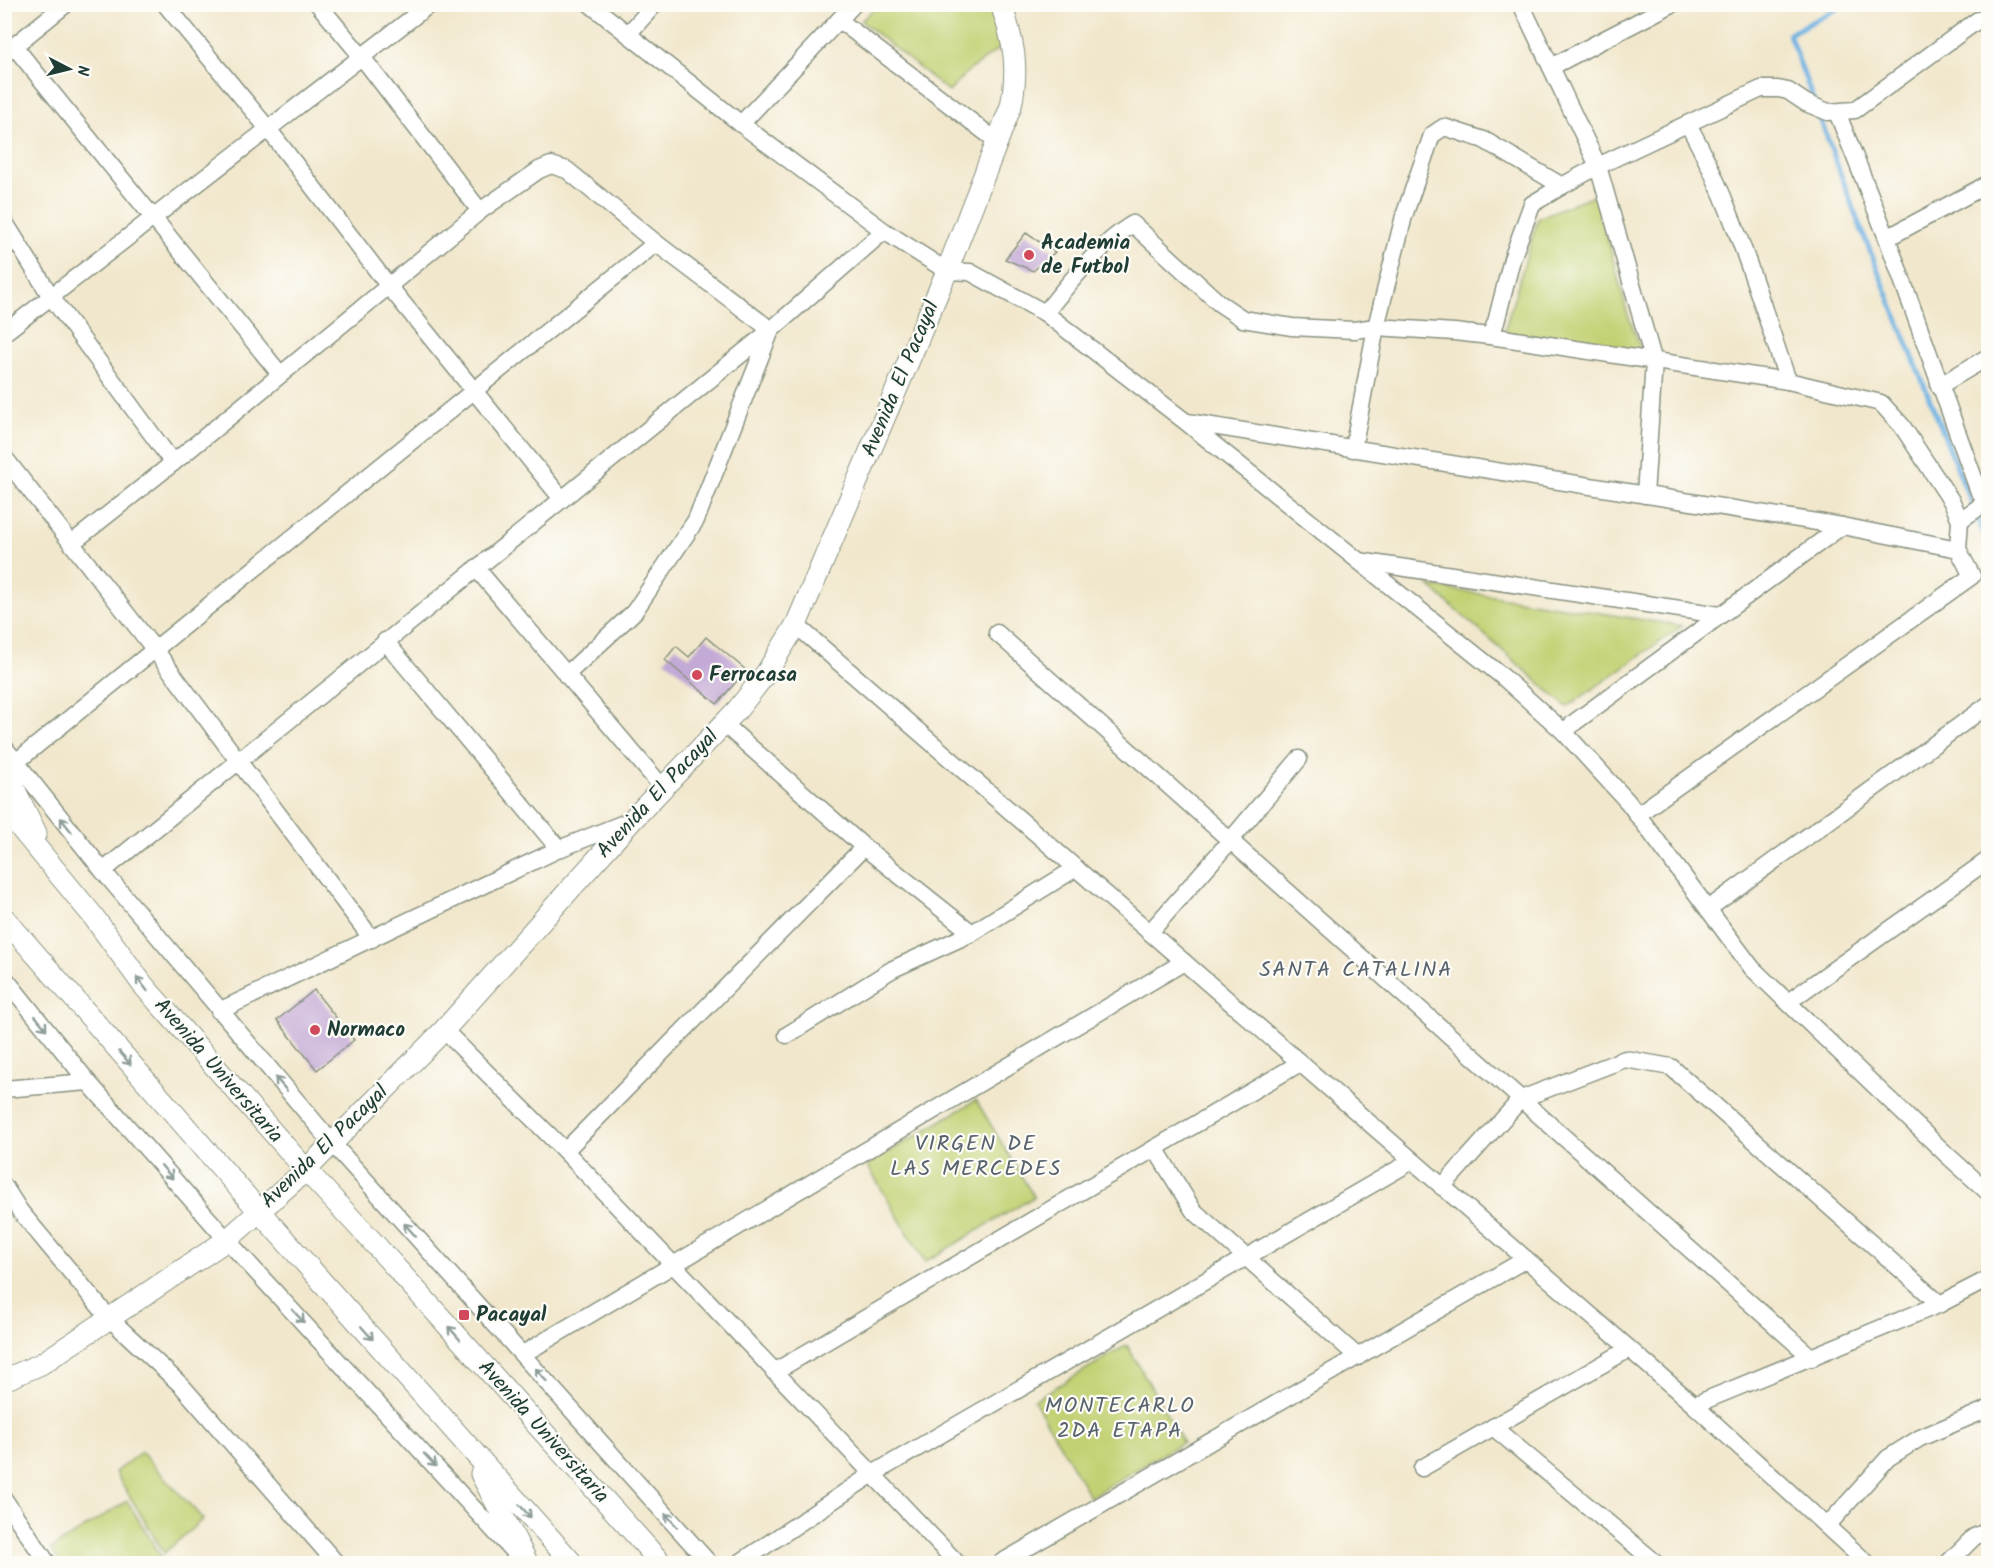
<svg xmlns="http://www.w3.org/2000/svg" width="1993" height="1568" viewBox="0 0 1993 1568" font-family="Kalam,sans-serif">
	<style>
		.green { fill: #c2d173; stroke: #708754; stroke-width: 1.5 }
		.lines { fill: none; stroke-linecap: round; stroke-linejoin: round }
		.stream { stroke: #6bb0e1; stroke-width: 5 }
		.building { fill: #c3a9d6 }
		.minor-casing { stroke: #889280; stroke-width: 19 }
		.tertiary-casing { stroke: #889280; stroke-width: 23 }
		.minor { stroke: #fff; stroke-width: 16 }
		.tertiary { stroke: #fff; stroke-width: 21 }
		.oneway { stroke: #8f9e9a }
		.poi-dot { fill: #d1495b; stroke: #fdfcf7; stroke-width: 2 }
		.labels { text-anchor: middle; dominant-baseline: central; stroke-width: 4.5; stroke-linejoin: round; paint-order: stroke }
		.poi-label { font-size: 21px; font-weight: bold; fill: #1f3d34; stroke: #fdfcf7; text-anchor: start }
		.street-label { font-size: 21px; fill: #1f3d34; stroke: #fdfcf7 }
		.neighbourhood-label { font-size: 22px; letter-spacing: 1.5px; fill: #58636d; stroke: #fdfcf7 }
	</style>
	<rect width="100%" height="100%" fill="#fdfcf7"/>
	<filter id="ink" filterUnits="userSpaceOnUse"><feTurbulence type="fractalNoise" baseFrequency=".0167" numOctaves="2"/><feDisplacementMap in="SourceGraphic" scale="12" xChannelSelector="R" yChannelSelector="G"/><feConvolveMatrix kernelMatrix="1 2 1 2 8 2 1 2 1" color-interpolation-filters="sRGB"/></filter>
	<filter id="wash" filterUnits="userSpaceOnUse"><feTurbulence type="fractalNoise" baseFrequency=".008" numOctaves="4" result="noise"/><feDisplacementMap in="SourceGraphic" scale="24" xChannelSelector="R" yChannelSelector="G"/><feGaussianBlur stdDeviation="1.35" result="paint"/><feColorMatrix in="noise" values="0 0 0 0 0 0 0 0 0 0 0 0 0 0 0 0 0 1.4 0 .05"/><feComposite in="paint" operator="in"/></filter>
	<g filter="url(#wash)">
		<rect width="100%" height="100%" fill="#f1e7cc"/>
		<g class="green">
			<polygon points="878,5 993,5 1005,44 966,73 949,92 861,21"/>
			<polygon points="1596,194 1627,312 1642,352 1504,332 1538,218"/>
			<polygon points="1429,586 1682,626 1567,707"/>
			<polygon points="976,1100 1034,1197 925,1262 867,1165"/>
			<polygon points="1127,1345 1183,1442 1090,1497 1034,1400"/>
			<polygon points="141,1452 203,1519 164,1553 115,1472"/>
			<polygon points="127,1501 165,1563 60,1563 51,1549"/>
		</g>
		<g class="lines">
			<g class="stream">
				<polyline points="1814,102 1789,34 1846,4"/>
				<polyline points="1818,113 1858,221 1988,544"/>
			</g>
		</g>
		<g id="blocks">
			<g class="building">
				<polygon points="1026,233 1055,252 1033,271 1005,259"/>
				<polygon points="706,637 746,670 717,704 665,660 676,646 689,657"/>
				<polygon points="314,990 354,1040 317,1070 277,1020"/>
			</g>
		</g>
	</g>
	<g filter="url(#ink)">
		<use href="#blocks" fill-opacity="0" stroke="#889280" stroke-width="1.5"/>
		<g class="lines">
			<defs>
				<g id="minor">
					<polyline points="165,4 269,130 388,285 562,499"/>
					<polyline points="318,4 362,57 480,211"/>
					<polyline points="590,4 741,124 884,231 947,271 970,272 1045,313 1186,422 1503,677 1564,732 1628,802 1752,968 1947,1155 1988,1192"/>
					<polyline points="1521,4 1598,166 1654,362 1645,495"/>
					<polyline points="839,20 998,142"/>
					<polyline points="628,34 655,4"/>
					<polyline points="14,46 280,374"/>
					<polyline points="4,54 66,4"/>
					<polyline points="1551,67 1672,4"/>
					<polyline points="1837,112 1887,238 1979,492 1988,496"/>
					<polyline points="741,124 854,4"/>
					<path d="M1688 124C1733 205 1758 294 1788 381"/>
					<polyline points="4,221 52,298 173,463"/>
					<polyline points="1887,238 1988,184"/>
					<path d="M1045 313C1068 284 1101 243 1133 224L1219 303 1243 319 1292 327 1354 330 1376 327 1454 332 1490 336 1788 381 1881 403 1902 426 1952 502 1960 520 1958 549"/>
					<polyline points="4,333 430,4"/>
					<polyline points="1490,336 1496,322 1512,259 1532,204 1562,186"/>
					<polyline points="1939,386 1988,357"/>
					<polyline points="1187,422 1842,526 1958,549 1972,576 1637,815"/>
					<polyline points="1353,449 1376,327 1404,216 1432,135 1444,127 1484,140 1562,186 1598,166 1761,89 1778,89 1788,91 1806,103 1828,112 1855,110 1978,20 1983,19 1988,23"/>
					<polyline points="4,457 155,650 372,939"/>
					<polyline points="1960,520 1975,510 1988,499"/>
					<polyline points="72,543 173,463 480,211 539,170 551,165 567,170 656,243 771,330 696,520 634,612 566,675"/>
					<polyline points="1359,561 1720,615"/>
					<polyline points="476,568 663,788"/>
					<polyline points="796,625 1694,1405 1868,1564"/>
					<polyline points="997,633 1812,1358"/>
					<polyline points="385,641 559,849"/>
					<polyline points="724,724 864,847 972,933"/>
					<polyline points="1564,732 1575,722 1842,526"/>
					<polyline points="4,747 103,871 333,1144 710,1564"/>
					<polyline points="16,762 656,243"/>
					<polyline points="103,871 771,330 884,231"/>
					<polyline points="1708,909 1988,705"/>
					<polyline points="1150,932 1230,841 1299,759"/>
					<polyline points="4,977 88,1082 227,1240 521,1560"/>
					<polyline points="1788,1002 1988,860"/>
					<polyline points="219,1011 559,849 629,821"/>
					<polyline points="444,1030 565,1151 958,1564"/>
					<polyline points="787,1035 893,969 972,933 1076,868"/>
					<polyline points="4,1089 88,1082"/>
					<polyline points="1155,1148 1193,1210 1358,1357"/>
					<polyline points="565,1151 864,847"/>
					<polyline points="4,1186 20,1211 109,1318 182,1386 337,1564"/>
					<polyline points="1442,1187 1521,1099 1625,1059 1671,1067 1940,1304"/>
					<polyline points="523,1354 1184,962"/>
					<polyline points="774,1372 1300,1063"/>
					<polyline points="1694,1405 1940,1304 1988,1279"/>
					<polyline points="1493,1427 1656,1563"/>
					<polyline points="1422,1468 1629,1349"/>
					<polyline points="4,1499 48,1564"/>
					<polyline points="1827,1526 1888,1458 1920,1438 1988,1409"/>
					<polyline points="738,1564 871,1475 1412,1161"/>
					<polyline points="999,1564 1526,1259"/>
					<polyline points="1947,1564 1974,1537 1988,1531"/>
				</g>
				<g id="tertiary">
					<polyline points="4,768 36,833"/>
					<polyline points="4,808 93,916 143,985 306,1170 371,1240 662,1564"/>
					<polyline points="4,918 259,1211 573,1564"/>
					<path d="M4 1380 41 1364 227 1240 306 1170 444 1030 633 819 738 709 767 672 796 625 947 271 1011 106C1019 67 1014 43 1001 4"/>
					<polyline points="481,1474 528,1564"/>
				</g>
			</defs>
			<use href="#minor" class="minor-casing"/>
			<use href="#tertiary" class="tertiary-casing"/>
			<use href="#minor" class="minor"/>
			<use href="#tertiary" class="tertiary"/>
		</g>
		<defs><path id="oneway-shaft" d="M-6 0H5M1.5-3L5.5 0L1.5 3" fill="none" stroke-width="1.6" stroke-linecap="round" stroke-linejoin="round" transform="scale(1.5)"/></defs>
		<g class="oneway">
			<use href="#oneway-shaft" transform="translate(66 825) rotate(-128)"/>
			<use href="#oneway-shaft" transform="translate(142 984) rotate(-128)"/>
			<use href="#oneway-shaft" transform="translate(41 1023) rotate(51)"/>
			<use href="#oneway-shaft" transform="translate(125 1058) rotate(49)"/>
			<use href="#oneway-shaft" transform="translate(281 1084) rotate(-131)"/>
			<use href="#oneway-shaft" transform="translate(167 1172) rotate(49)"/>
			<use href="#oneway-shaft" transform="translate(410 1230) rotate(-132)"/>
			<use href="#oneway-shaft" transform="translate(298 1316) rotate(47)"/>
			<use href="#oneway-shaft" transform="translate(367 1333) rotate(48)"/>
			<use href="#oneway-shaft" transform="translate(454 1333) rotate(-132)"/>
			<use href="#oneway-shaft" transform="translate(541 1375) rotate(-132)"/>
			<use href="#oneway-shaft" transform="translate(430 1460) rotate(47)"/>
			<use href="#oneway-shaft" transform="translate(525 1511) rotate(48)"/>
			<use href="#oneway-shaft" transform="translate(671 1520) rotate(-132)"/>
		</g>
	</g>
	<g class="poi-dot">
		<circle cx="1029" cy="255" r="6"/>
		<circle cx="697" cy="675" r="6"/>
		<circle cx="315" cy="1030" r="6"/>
		<rect x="458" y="1309" width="12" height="12" rx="3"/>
	</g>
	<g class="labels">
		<g class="poi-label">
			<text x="1041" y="243">Academia<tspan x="1041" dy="24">de Futbol</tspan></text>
			<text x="709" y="675">Ferrocasa</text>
			<text x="327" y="1030">Normaco</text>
			<text x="476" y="1315">Pacayal</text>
		</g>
		<g class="street-label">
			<text transform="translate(901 379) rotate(-67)">Avenida El Pacayal</text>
			<text transform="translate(658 794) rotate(-47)">Avenida El Pacayal</text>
			<text transform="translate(218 1071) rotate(49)">Avenida Universitaria</text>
			<text transform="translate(325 1147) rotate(-44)">Avenida El Pacayal</text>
			<text transform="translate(543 1432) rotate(48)">Avenida Universitaria</text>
		</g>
		<g class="neighbourhood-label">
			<text x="1356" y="970">SANTA CATALINA</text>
			<text x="976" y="1144">VIRGEN DE<tspan x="976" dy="25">LAS MERCEDES</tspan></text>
			<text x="1120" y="1406">MONTECARLO<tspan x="1120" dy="25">2DA ETAPA</tspan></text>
		</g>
	</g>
	<rect width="1993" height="1568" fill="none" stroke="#fdfcf7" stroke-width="24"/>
	<g transform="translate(69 69) rotate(97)" stroke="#fdfcf7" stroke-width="4.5" paint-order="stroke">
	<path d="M0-4.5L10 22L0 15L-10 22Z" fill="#1f3d34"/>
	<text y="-9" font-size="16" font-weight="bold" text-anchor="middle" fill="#1f3d34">N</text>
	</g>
</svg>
